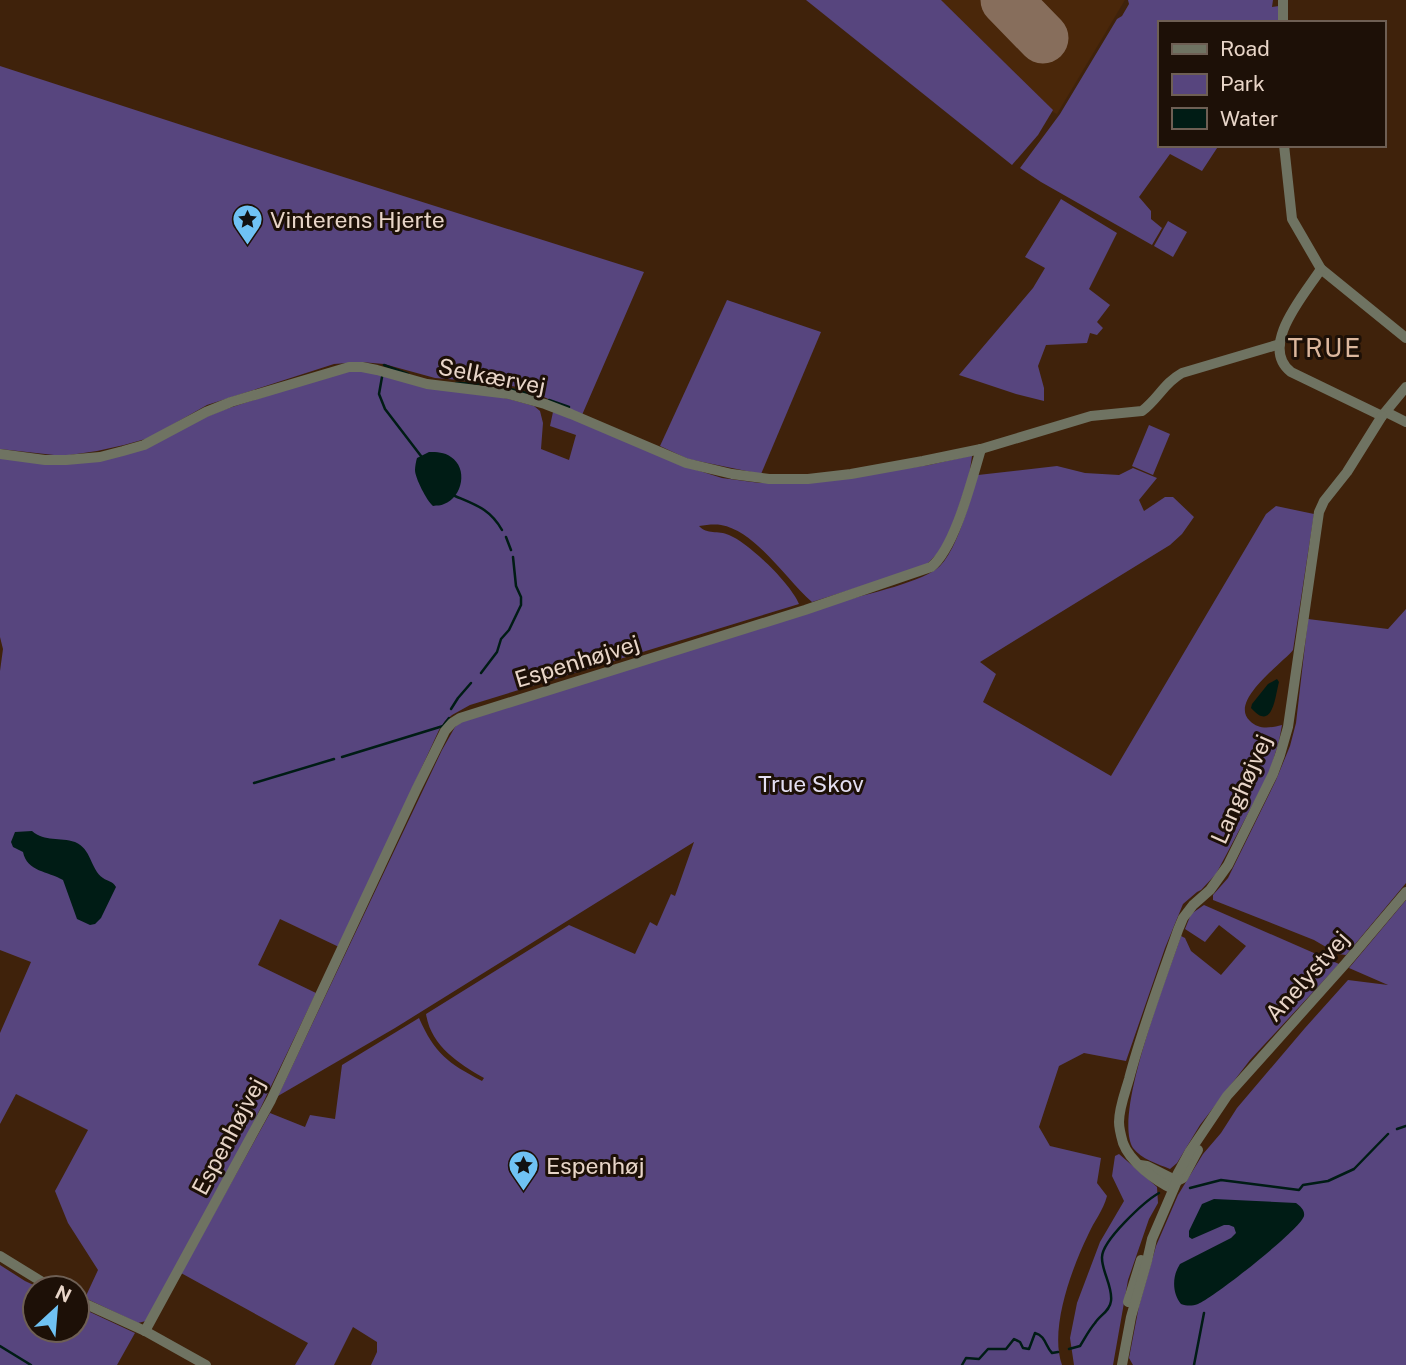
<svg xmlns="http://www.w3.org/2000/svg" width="1406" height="1365" viewBox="0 0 1406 1365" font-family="'Public Sans',sans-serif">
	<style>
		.built { fill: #4a270a }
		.green { fill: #57457e }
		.water { fill: #001c15 }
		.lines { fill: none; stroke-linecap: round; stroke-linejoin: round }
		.stream { stroke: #001c15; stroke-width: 2.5 }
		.runway { stroke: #876e5c; stroke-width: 51 }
		.minor { stroke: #6f7362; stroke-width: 10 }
		.labels { text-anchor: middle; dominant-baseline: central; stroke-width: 6; stroke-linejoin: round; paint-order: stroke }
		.poi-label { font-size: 23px; fill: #e8d5c8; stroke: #1d1007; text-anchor: start }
		.street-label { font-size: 23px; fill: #e8d5c8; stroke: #1d1007 }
		.park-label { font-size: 23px; fill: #e3def1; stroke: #1d1007 }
		.quarter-label { font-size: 26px; letter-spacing: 2px; fill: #dcb79d; stroke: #1d1007 }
	</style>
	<rect width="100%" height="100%" fill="#3f220b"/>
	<polygon class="built" points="938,0 1125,0 1057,114 1051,111"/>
	<g class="green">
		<polygon points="806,0 941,0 1053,110 1038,135 1012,165"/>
		<polygon points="1128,0 1273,0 1272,7 1279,6 1279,23 1159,23 1159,145 1219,145 1202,171 1170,154 1139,197 1151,211 1151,219 1162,228 1152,245 1041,182 1020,168 1060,114 1117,19 1122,16 1129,4"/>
		<polygon points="0,66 274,155 644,272 582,415 525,388 483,382 435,378 384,364 361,362 334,364 207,405 149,438 124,445 97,451 63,456 0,449"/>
		<polygon points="1061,199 1117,233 1089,289 1110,305 1097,322 1103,328 1097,335 1090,333 1087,343 1046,345 1038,366 1044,388 1044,401 1016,394 959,375 1033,288 1045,268 1025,257"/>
		<polygon points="1168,221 1187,232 1173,257 1154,246"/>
		<polygon points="727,300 821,332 761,474 688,459 660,446"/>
		<path d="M355 371 368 372 509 399 534 406 540 411 543 423 541 449 569 460 576 435 550 426 553 412 563 415 687 467 722 478 760 483H806L929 465 969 456H972L969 476 946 545 925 566 812 602C786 580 756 531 721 525 714 524 706 525 699 526 707 535 718 530 729 535 749 543 791 584 799 604L470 705 452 715 445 721 439 730 339 947 280 919 258 965 316 993 248 1134 146 1321 138 1323 85 1298 98 1270 68 1223 55 1191 88 1130 16 1094 0 1124V1033L31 962 0 950V671L3 649 0 637V457L104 459 223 410 337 373Z"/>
		<polygon points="1149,425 1170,434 1153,475 1132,466"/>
		<path d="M1057 466 1085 473 1119 475 1133 468 1157 478 1139 500 1144 511 1165 497H1173L1194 517 1182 534 1170 545 980 662 996 674 983 702 1111 776 1266 514 1276 506 1314 514 1293 650C1283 663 1228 701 1250 721 1259 730 1270 728 1282 725L1279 741 1269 774 1216 874 1201 890 1197 892 1183 904 1165 948 1126 1061 1084 1053 1059 1066 1039 1127 1050 1146 1101 1158 1097 1183 1107 1196C1103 1211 1094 1221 1088 1235 1072 1268 1049 1329 1062 1365H371L377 1352V1342L353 1327 334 1365H295L308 1343 181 1273 270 1113 305 1127 310 1115 335 1119 342 1065 419 1018C435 1054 448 1063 482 1081L484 1078C458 1063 431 1046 426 1014L569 925 635 954 650 922 657 926 671 894 675 896 694 842 395 1028 278 1096 442 750 455 727 462 721 843 601C864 595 926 581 940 566 959 546 969 501 978 475Z"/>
		<polygon points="1406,609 1406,883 1346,955 1338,954 1314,940 1213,900 1213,895 1228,878 1276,780 1290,746 1296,723 1308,619 1388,629"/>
		<polygon points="1406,900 1406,1365 1133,1365 1129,1358 1139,1306 1156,1246 1178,1195 1203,1154 1221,1133 1237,1108 1305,1028 1348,980 1388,985 1349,968"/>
		<path d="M1204 905 1339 964 1250 1060 1200 1125 1177 1163 1170 1169C1158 1164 1141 1159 1133 1148 1112 1115 1168 975 1181 936L1185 938 1191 951 1221 975 1246 946 1219 925 1205 942 1185 929 1191 914Z"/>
		<polygon points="1119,1154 1157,1187 1158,1203 1149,1219 1128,1280 1113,1365 1074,1365 1070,1338 1077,1303 1100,1242 1124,1201 1112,1176 1115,1156"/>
		<polygon points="0,1265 25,1281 40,1288 35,1288 35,1330 77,1330 77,1306 135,1333 117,1365 0,1365"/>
	</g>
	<g class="water">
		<path d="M429 452C437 452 444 452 451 457 468 468 463 497 444 504 441 506 437 505 433 506 427 501 415 478 415 470 415 467 416 461 417 458Z"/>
		<path d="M1277 679 1279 682C1275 696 1273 733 1251 708L1252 704 1268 684Z"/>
		<path d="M32 831C45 842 60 837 75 842 92 849 90 869 103 878 108 882 112 880 116 887L101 918 95 924 90 925 77 919 63 880C48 871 27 872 23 852L13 847 11 842 15 832Z"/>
		<path d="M1214 1199 1296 1203C1301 1207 1305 1210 1304 1216 1301 1229 1213 1298 1198 1304 1192 1306 1187 1306 1181 1304 1172 1293 1172 1276 1180 1264L1231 1238 1236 1233 1234 1227 1229 1225H1224L1192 1239 1189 1237V1231L1202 1204Z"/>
	</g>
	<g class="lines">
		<g class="stream">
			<polyline points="384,365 408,374"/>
			<polyline points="382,377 379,394 385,409 421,456"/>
			<polyline points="456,383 492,384 538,396"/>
			<polyline points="549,400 569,407"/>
			<path d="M455 496C476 505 490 509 502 530"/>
			<polyline points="506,537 511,550"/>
			<polyline points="481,673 497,652 501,639 509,630 521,605 521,597 516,586 513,557"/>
			<polyline points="451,709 458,698 471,683"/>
			<polyline points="342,757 443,726 449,718"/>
			<polyline points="254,783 334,759"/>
			<polyline points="1397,1129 1406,1126"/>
			<polyline points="1190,1188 1221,1180 1299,1190 1303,1185 1328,1181 1354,1169 1388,1134"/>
			<polyline points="0,1346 31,1365"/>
			<path d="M1069 1349 1080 1346C1085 1338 1089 1330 1095 1323 1100 1315 1110 1311 1111 1301 1113 1287 1102 1272 1102 1258 1101 1241 1145 1201 1159 1193"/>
			<path d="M962 1365 966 1358 979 1359 988 1349H1006L1014 1339 1020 1342 1023 1348 1029 1349 1035 1333C1046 1336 1045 1346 1052 1353L1058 1352"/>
			<polyline points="1194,1365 1204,1313"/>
		</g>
		<polyline class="runway" points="1006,0 1043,38"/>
		<g class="minor">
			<polyline points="1283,23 1283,0"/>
			<polyline points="1284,145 1292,219 1321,269 1406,338"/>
			<path d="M1321 269C1305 294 1258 346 1291 372L1382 416 1406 387"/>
			<polyline points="1386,412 1406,422"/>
			<path d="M0 454 45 460H66L100 457 123 451 144 445 206 412 231 402 349 367H362L377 370 427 384 509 394 545 404 571 414 686 463 732 474 769 479H808L851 474 923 461 981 449 1091 416 1142 411C1158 399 1164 383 1182 373L1280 344"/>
			<polyline points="1140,1165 1147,1166 1177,1181"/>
			<polyline points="1177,1181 1183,1178 1198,1150"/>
			<path d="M1173 1189C1156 1181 1130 1162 1123 1143 1121 1136 1119 1128 1119 1122 1119 1108 1125 1093 1129 1079 1142 1029 1161 979 1178 930L1183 918 1193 905 1210 890 1228 865 1273 774 1280 755 1288 727 1319 512 1324 501 1347 472 1382 416"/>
			<polyline points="0,1256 52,1288"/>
			<polyline points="77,1300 145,1331 206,1365"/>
			<polyline points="1128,1302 1141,1260"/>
			<path d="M145 1331 271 1100 416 790 445 731 452 723 460 718 805 610 931 567C955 548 972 479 981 449"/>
			<polyline points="1122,1365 1131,1317 1147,1261 1152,1239 1177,1181 1177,1175 1190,1151 1227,1096 1346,963 1406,892"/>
		</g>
	</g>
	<defs>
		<symbol id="sight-pin" viewBox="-11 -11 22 30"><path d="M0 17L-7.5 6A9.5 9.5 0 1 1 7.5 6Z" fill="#6fc2f4" stroke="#1d1007"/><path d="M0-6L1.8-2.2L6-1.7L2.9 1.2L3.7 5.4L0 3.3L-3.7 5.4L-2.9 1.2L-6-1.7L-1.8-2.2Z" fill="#111"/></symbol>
	</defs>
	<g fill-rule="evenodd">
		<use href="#sight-pin" x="230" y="202" width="35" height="47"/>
		<use href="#sight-pin" x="506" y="1148" width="35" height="47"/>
	</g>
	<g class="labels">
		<g class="poi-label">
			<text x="270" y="219">Vinterens Hjerte</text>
			<text x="546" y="1165">Espenhøj</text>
		</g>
		<g class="street-label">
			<text transform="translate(492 376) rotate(11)">Selkærvej</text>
			<text transform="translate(577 661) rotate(-17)">Espenhøjvej</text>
			<text transform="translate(1241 789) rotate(-66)">Langhøjvej</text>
			<text transform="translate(1307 976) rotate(-48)">Anelystvej</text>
			<text transform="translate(228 1136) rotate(-62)">Espenhøjvej</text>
		</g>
		<g class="park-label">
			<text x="811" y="783">True Skov</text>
		</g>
		<g class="quarter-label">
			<text x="1325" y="347">TRUE</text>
		</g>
	</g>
	<rect x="1158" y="21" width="228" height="126" fill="#1d1007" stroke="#6e5f54" stroke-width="2"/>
	<rect x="1172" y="44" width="35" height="10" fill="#6f7362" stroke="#6e5f54" stroke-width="2"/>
	<text x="1220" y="56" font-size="21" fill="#e8d5c8">Road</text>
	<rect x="1172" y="74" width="35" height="21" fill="#57457e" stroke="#6e5f54" stroke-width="2"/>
	<text x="1220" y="91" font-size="21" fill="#e8d5c8">Park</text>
	<rect x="1172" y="108" width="35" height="21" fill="#001c15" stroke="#6e5f54" stroke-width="2"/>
	<text x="1220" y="126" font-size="21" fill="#e8d5c8">Water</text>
	<g transform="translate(56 1309) rotate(26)"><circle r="33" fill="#1d1007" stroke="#6e5f54" stroke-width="2"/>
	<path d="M0-5L12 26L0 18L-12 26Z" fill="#6fc2f4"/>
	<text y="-10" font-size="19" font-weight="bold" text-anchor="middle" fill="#e8d5c8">N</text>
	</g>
</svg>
